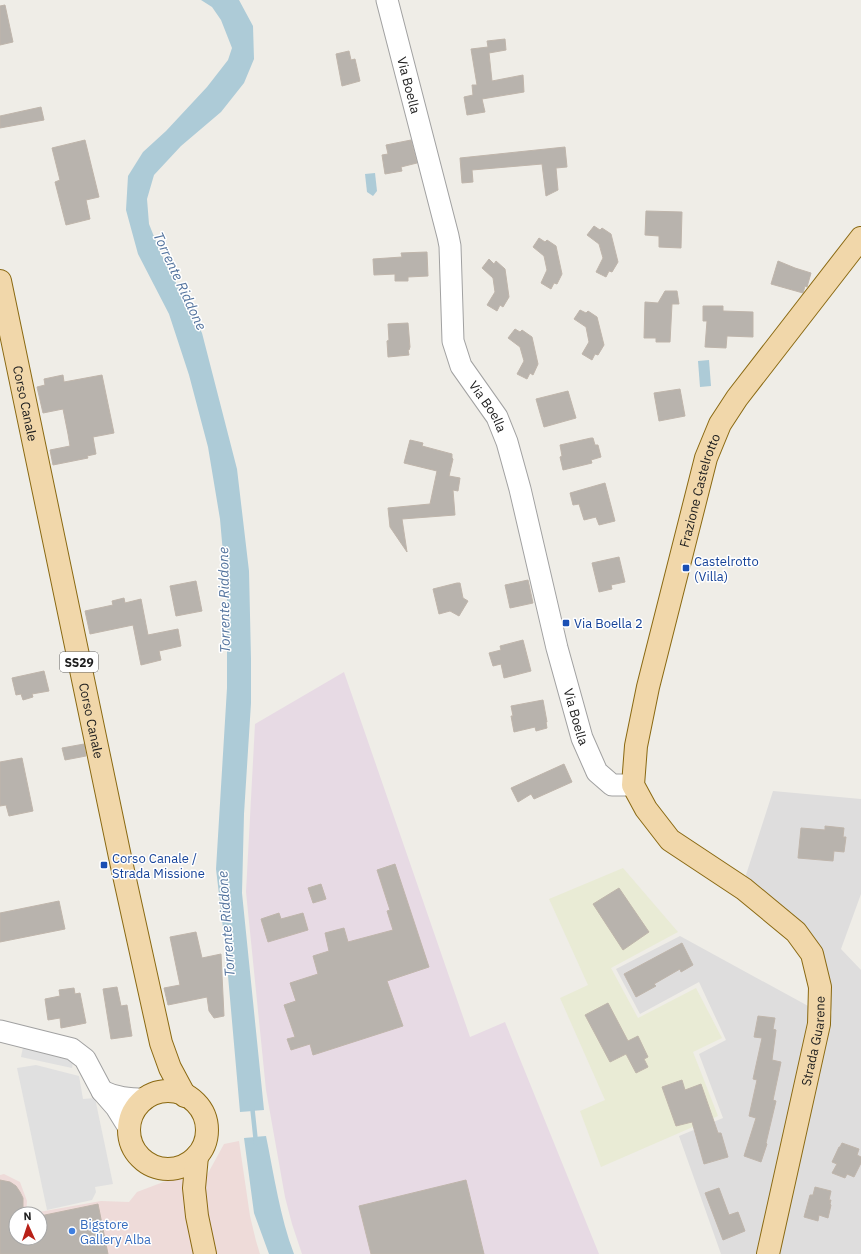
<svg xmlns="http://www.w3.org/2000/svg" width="861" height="1254" viewBox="0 0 861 1254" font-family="'IBM Plex Sans',sans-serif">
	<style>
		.residential { fill: #dedddd }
		.commercial { fill: #eedbd9 }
		.industrial { fill: #e7dae4 }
		.farmland { fill: #e9ebd5 }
		.parking { fill: #e0e0e0 }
		.water { fill: #adcbd7 }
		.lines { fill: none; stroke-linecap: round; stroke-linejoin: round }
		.stream { stroke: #adcbd7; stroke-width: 4.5 }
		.building { fill: #b8b3ad; stroke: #bfb5ab }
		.minor-casing { stroke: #a1a1a1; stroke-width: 23 }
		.major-casing { stroke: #8a6912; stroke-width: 24 }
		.minor { stroke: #fff; stroke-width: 21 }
		.major { stroke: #f1d7aa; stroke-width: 22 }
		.transit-dot { fill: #1a4fb4; stroke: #fff; stroke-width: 1.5 }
		.shop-dot { fill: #3f7fe0; stroke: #fff; stroke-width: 1.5 }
		.labels { text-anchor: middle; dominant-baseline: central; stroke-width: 3; stroke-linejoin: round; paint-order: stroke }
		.shield { fill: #fff; stroke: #636363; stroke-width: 1 }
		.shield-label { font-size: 12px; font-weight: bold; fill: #202020 }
		.street-label { font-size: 13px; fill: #202020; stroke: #fff }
		.transit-label { font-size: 13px; fill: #164399; stroke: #fff; text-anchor: start }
		.shop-label { font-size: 13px; fill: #366cbe; stroke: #fff; text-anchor: start }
		.water-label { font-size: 14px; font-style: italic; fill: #54749e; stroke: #fff }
	</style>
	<rect width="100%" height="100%" fill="#efede7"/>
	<g class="residential">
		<polygon points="773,791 861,799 861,894 841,949 861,970 861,1254 778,1254 806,1136 832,1012 817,942 745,878"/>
		<polygon points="680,936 810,1007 763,1254 721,1254 679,1136 723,1118 699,1054 726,1040 699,982 640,1014 616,969"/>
	</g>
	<polygon class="commercial" points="239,1141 250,1216 256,1241 260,1254 0,1254 0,1175 4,1174 20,1182 27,1201 26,1214 16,1214 16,1238 40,1238 40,1214 28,1214 101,1201 129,1202 137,1192 166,1181 207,1175 224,1144"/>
	<polygon class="industrial" points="344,672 470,1037 505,1022 599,1254 302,1254 292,1224 285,1197 266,1090 246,892 255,724"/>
	<polygon class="farmland" points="623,868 678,932 611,968 638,1018 696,988 722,1038 693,1052 718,1116 601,1167 580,1111 605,1100 560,998 588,985 549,899"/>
	<g class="parking">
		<polygon points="25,1038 75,1051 72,1068 21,1057"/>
		<polygon points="36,1065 79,1076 83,1099 95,1098 113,1184 95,1187 96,1192 92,1200 47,1210 17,1068"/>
	</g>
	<g class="water">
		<polygon points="201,0 239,0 253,26 254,59 244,83 221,112 181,146 154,175 147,199 149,224 161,254 202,333 237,469 249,571 251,659 251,703 244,814 242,893 264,1110 240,1112 226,953 216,869 227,688 227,599 220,519 208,447 189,375 169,314 138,254 126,210 128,176 143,152 166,131 207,87 228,60 232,48 221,20 212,7"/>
		<polygon points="375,173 377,191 373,196 367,192 365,174"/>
		<polygon points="709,360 711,386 700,387 698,361"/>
		<path d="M266 1136C274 1175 280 1217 294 1254H269L254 1213 244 1138Z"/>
	</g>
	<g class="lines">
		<polyline class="stream" points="252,1105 256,1143"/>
	</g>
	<g class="building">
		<polygon points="5,5 13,42 0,45 0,6"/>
		<polygon points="505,39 506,50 489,53 492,81 523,75 524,92 482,99 485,112 467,115 464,97 473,95 472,85 477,85 471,49 488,47 487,41"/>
		<polygon points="349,51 351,60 355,59 360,81 342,86 336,54"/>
		<polygon points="41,107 44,120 0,128 0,116"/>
		<polygon points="85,140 99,197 86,200 90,219 66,225 55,182 60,180 52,148"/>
		<polygon points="411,140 417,163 401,167 402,171 385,174 382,155 388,154 386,145"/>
		<polygon points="565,147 567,167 556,168 558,190 546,196 542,164 472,170 473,182 462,183 460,158"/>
		<polygon points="646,211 682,212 681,248 659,247 659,236 645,235"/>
		<polygon points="594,226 600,230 602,228 611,234 618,262 612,272 609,271 606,277 596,272 603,258 599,244 587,235"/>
		<polygon points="539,238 545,242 547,240 556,246 562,274 557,284 554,283 551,289 541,283 547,270 544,256 533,247"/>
		<polygon points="427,252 428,276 408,277 408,281 395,281 395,274 374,275 373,259 402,257 401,253"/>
		<polygon points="489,259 494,264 496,261 505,269 509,297 503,307 500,305 497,311 487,305 495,292 493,278 482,268"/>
		<polygon points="778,261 795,268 811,273 807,287 805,286 803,293 771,284"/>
		<polygon points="665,291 677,291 679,304 672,304 670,342 656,342 656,338 644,338 645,302 658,303"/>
		<polygon points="703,306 723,306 723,311 753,312 753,337 727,336 726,348 705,347 707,321 703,321"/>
		<polygon points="580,310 586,313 588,311 597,317 604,345 598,355 595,354 592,360 582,354 589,342 586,327 574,319"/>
		<polygon points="408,323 410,347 409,350 408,350 409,355 388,357 387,341 389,340 388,324"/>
		<polygon points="515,329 520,332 522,330 532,337 538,364 533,375 530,373 527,379 517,374 524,361 520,347 508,338"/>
		<polygon points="63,375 64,382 102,375 114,433 93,437 96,454 87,456 88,458 53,465 50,450 70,446 68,434 63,409 43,413 37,387 45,385 44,379"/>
		<polygon points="680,389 685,416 659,421 654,393"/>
		<polygon points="568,391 576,418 544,427 536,399"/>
		<polygon points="591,438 593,438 595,445 598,445 601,457 591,460 592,463 563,470 560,457 562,456 560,445"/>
		<polygon points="410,440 423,443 422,446 452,454 452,458 453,459 449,476 460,478 458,491 453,490 455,515 402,519 407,552 390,527 388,508 430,504 437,471 404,463"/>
		<polygon points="605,483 615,521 599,525 596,517 584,520 579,504 573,505 570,493"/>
		<polygon points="619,557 625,582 611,585 612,589 599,592 592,563"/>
		<polygon points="528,580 533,603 510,608 505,585"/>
		<polygon points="196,581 202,611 176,616 170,586"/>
		<polygon points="457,583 460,583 463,598 468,601 459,616 450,611 439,614 433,589"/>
		<polygon points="124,598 125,603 141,599 148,635 178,629 181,646 159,651 161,660 141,665 133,625 90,634 85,611 113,605 112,601"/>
		<polygon points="523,640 531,671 504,678 501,664 493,666 489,653 501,650 500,646"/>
		<polygon points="44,671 49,691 32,694 33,697 23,700 21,694 16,695 12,678"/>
		<polygon points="543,700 547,722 546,722 547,728 536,731 535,727 514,732 511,716 513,716 511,706"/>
		<polygon points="84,744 86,756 65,760 62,748"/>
		<polygon points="22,758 33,811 9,816 6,805 0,806 0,762"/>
		<polygon points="564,764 572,782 534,799 531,794 518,802 511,788"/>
		<polygon points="825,826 844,828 843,837 846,837 844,852 834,851 833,861 798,858 801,828 825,830"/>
		<polygon points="395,864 429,967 387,981 403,1026 313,1055 310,1044 291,1050 287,1039 295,1037 284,1005 296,1001 290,983 318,974 313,956 329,951 325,933 344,928 348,942 393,930 387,911 390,910 377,870"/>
		<polygon points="321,884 326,899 313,903 308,888"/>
		<polygon points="619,888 649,932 623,950 593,904"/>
		<polygon points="59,901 65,929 0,942 0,913"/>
		<polygon points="279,913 281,919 303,913 308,930 268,942 261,919"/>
		<polygon points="196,932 202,958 221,954 224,1016 214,1018 209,1011 207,997 168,1005 164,988 180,985 170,937"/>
		<polygon points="682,943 693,965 681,972 680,969 654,984 656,986 636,997 624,974"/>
		<polygon points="117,987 121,1006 127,1005 132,1036 111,1039 103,989"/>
		<polygon points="74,988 75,994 80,993 86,1023 61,1028 60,1018 48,1020 45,999 60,996 59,990"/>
		<polygon points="608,1003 628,1041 638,1036 648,1057 644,1059 648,1067 636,1073 626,1054 610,1062 585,1015"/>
		<polygon points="758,1016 775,1018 773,1029 776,1030 772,1060 781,1062 773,1100 776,1101 766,1143 767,1144 761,1162 744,1156 756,1118 749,1116 757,1080 753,1079 762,1038 754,1037"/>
		<polygon points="682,1080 685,1090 701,1084 718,1133 721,1133 728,1157 704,1164 692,1122 676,1126 662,1087"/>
		<polygon points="842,1143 859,1149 857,1155 861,1157 861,1163 854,1177 847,1174 845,1178 832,1173 837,1164 832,1162 839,1147 840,1147"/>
		<polygon points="0,1180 10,1182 16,1186 20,1192 23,1198 23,1209 19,1214 16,1214 16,1238 40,1238 40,1216 98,1204 108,1254 0,1254"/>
		<polygon points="466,1180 484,1254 371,1254 359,1206"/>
		<polygon points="815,1187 831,1191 829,1200 831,1200 830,1204 831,1205 828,1218 819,1215 818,1221 804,1217 810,1195 813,1195"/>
		<polygon points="719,1188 729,1215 738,1212 745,1231 723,1240 705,1193"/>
	</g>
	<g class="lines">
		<defs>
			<g id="minor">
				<path id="s1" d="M387 0 448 236 450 246 453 341 461 366 497 417 507 442 520 489 557 648 582 738 597 772 612 785H633"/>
				<polyline points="0,1031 72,1049 85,1059 102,1091 116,1107 129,1128"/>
				<path d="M102 1091C116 1098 129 1099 145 1099"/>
			</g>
			<g id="major">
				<path id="s2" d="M0 281 120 857 161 1043 170 1068 185 1096"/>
				<circle cx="168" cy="1130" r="39"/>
				<polyline points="197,1156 194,1188 197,1216 205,1254"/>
				<path id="s3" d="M768 1254 819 1024 820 987 812 954 796 932 744 889 670 840 646 809 633 785 636 746 648 687 706 458 720 424 737 398 861 238"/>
			</g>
		</defs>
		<use href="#minor" class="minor-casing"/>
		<use href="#major" class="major-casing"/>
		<use href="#minor" class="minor"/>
		<use href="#major" class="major"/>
	</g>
	<g class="transit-dot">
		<rect x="682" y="564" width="8" height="8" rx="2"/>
		<rect x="562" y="619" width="8" height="8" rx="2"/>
		<rect x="100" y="861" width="8" height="8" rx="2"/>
	</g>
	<circle class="shop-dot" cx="72" cy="1231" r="4"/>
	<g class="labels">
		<rect class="shield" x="60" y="652" width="38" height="20" rx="3"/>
		<g class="shield-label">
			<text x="79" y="662">SS29</text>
		</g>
		<g class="street-label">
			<text stroke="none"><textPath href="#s1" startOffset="88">Via Boella</textPath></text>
			<text stroke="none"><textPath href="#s2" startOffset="125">Corso Canale</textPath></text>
			<text stroke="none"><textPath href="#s1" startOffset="424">Via Boella</textPath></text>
			<text stroke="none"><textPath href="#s3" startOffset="859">Frazione Castelrotto</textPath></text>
			<text stroke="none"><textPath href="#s1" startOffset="748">Via Boella</textPath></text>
			<text stroke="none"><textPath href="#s2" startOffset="449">Corso Canale</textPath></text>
			<text stroke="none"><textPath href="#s3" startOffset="218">Strada Guarene</textPath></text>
		</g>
		<g class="transit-label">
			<text x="694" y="561">Castelrotto<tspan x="694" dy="15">(Villa)</tspan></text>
			<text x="574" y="623">Via Boella 2</text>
			<text x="112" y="858">Corso Canale /<tspan x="112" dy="15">Strada Missione</tspan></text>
		</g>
		<g class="shop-label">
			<text x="80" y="1224">Bigstore<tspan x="80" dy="15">Gallery Alba</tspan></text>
		</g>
		<g class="water-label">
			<text transform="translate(180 281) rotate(65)">Torrente Riddone</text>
			<text transform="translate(224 600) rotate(-91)">Torrente Riddone</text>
			<text transform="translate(226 924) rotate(-94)">Torrente Riddone</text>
		</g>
	</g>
	<g transform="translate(28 1226) rotate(357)"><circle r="19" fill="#ffffff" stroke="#a6a6a6"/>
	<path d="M0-3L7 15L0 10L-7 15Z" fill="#b82118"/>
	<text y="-6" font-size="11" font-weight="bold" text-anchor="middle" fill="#202020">N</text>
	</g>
</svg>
